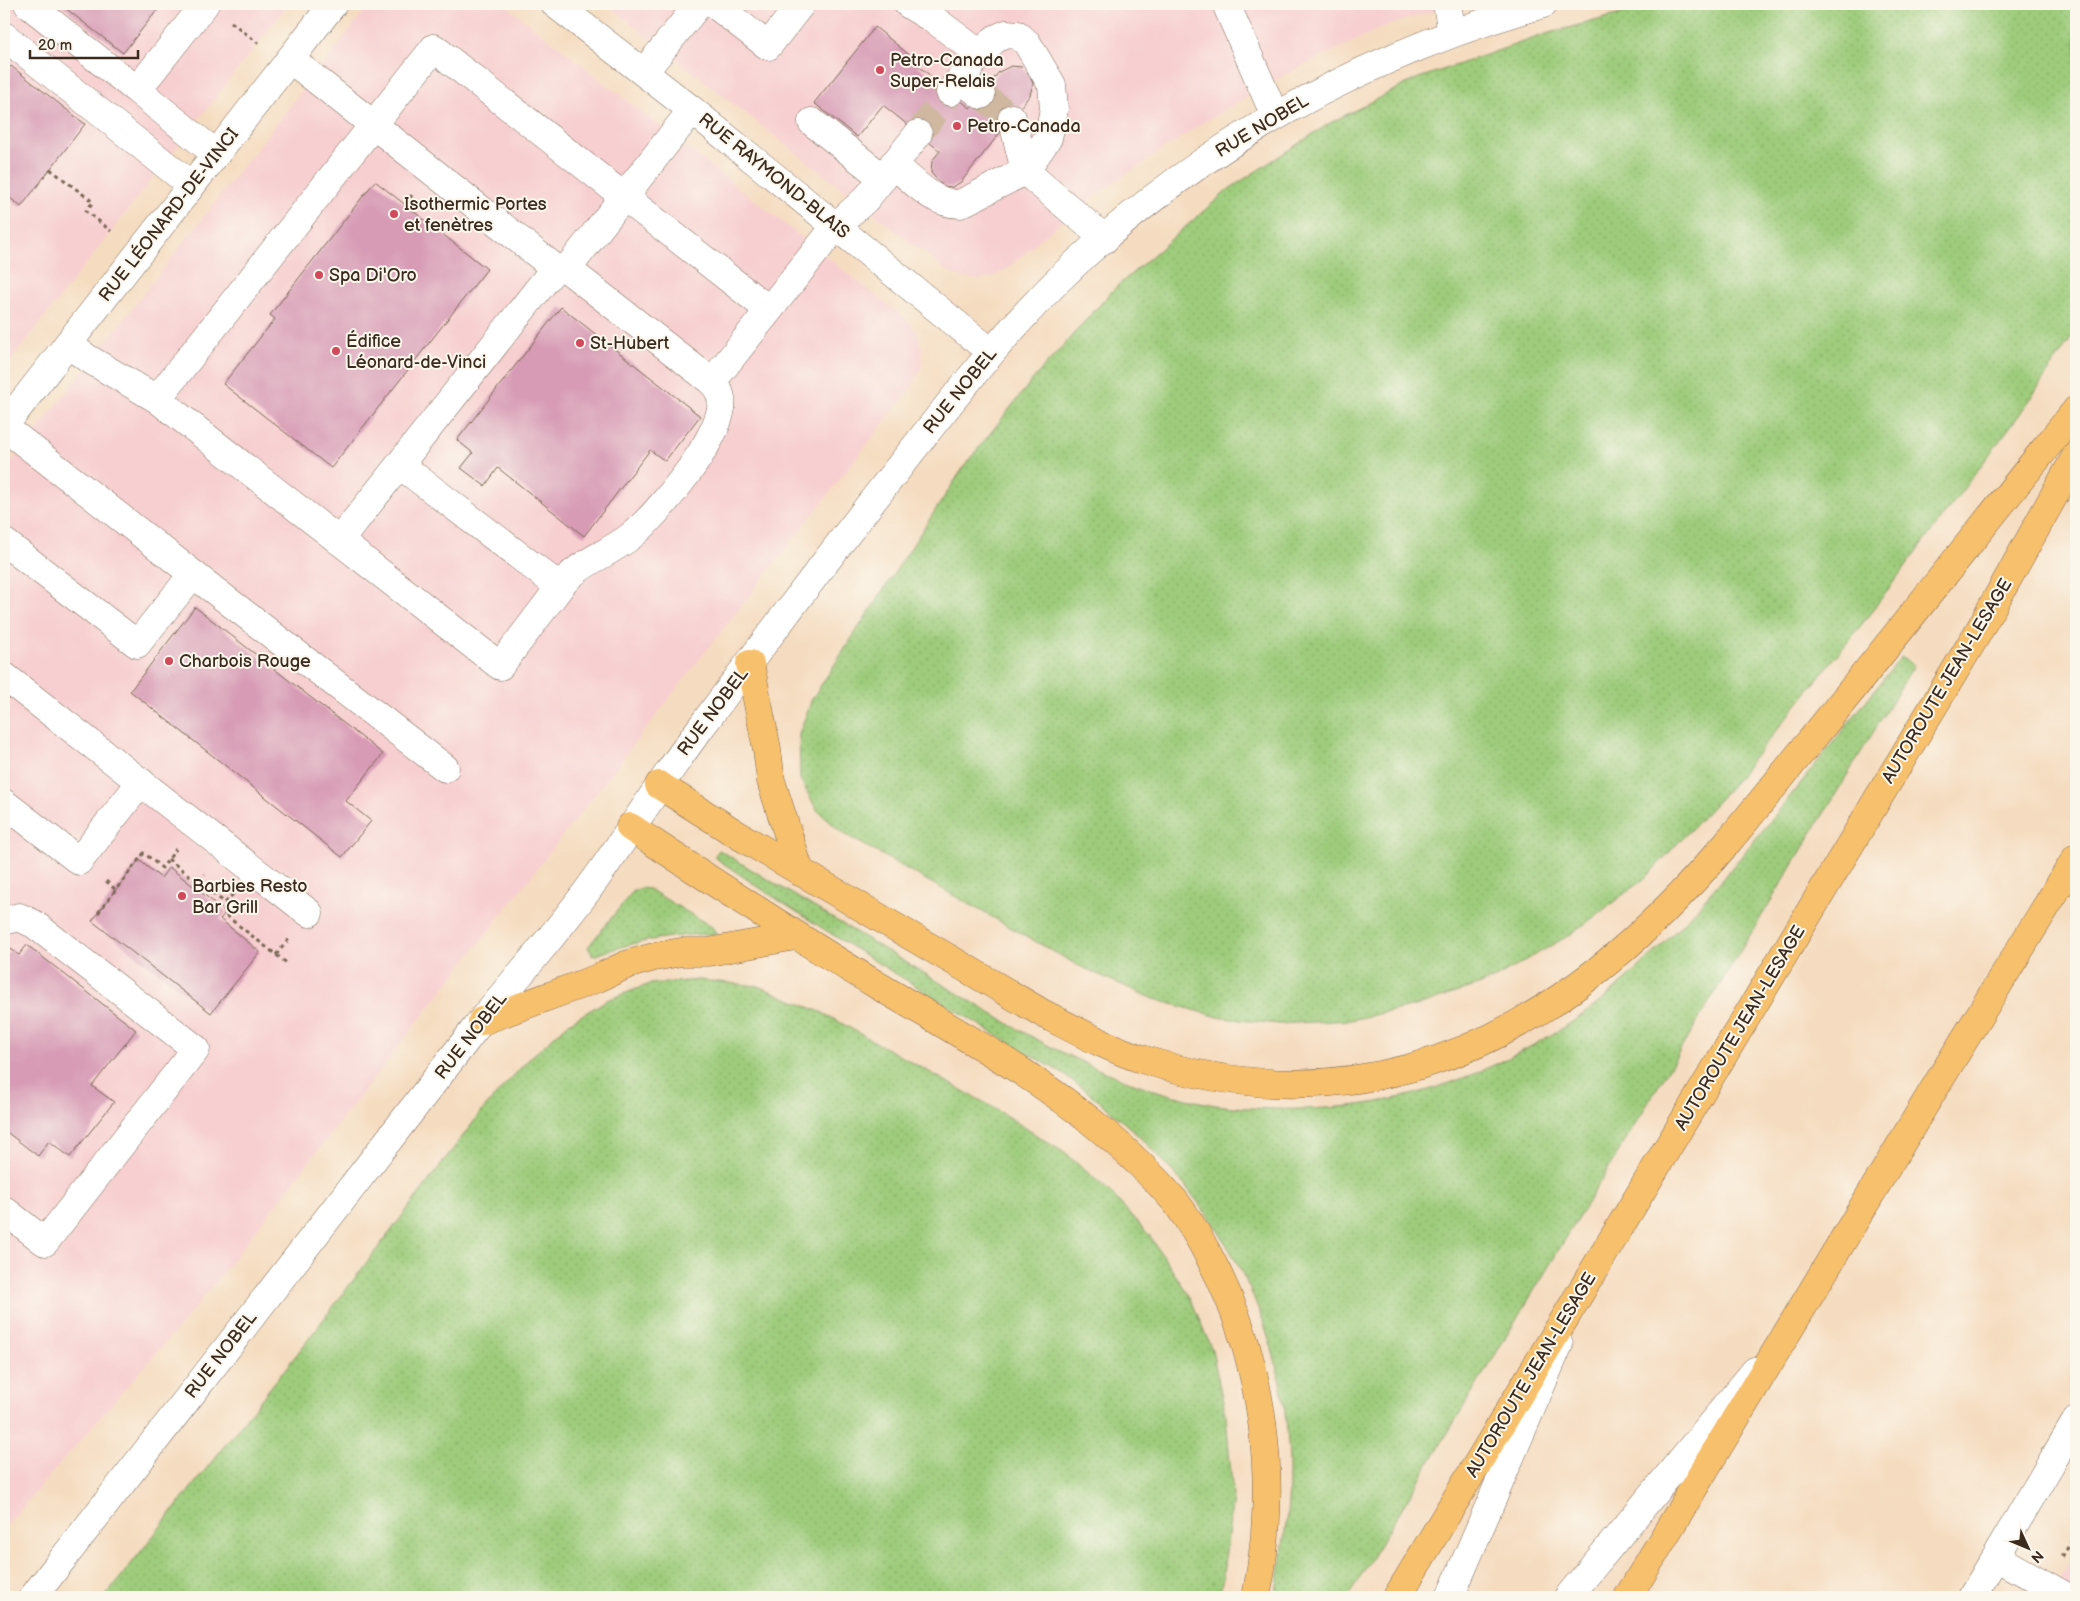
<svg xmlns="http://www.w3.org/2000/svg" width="2080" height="1601" viewBox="0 0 2080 1601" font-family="'Balsamiq Sans',sans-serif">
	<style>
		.built { fill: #f7cfd0 }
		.grass { fill: url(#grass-dots); stroke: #6c7b4c }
		.building { fill: #d79bb5 }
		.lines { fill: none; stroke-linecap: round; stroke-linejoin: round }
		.minor-tunnel { stroke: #d0b8a0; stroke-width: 28; stroke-dasharray: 28 14; stroke-linecap: butt }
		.minor-casing { stroke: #7c6857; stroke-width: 29 }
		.highway-casing { stroke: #7c6857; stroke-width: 29 }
		.path { stroke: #7c6857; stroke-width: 3; stroke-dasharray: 4 4; stroke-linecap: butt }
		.minor { stroke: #fff; stroke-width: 28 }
		.highway { stroke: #f7c06c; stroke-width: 28 }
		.poi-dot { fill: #d1495b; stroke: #fbf7ec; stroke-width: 2 }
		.labels { text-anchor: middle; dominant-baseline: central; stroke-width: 4; stroke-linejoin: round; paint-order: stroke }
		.poi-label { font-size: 18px; fill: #3b2a1e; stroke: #fbf7ec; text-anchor: start }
		.street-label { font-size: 18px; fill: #3b2a1e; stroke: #fbf7ec }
	</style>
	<defs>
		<pattern id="grass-dots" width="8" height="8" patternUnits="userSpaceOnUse" patternTransform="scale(1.25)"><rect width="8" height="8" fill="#9ecc7b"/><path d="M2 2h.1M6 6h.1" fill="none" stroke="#89af6a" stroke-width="1.8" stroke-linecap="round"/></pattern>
	</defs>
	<rect width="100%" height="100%" fill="#fbf7ec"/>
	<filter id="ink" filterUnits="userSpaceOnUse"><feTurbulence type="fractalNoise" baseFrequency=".02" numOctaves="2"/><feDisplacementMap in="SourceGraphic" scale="10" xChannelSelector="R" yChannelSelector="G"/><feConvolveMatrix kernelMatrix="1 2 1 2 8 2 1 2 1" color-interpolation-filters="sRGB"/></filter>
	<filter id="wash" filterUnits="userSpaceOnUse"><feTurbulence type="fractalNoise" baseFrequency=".0096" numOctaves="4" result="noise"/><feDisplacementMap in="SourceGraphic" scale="20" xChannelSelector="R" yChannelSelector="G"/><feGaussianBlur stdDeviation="1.12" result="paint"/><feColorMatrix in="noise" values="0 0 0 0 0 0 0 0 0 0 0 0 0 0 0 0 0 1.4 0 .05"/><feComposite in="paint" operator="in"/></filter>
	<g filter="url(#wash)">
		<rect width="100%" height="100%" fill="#f5dcc0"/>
		<g class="built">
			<polygon points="4,4 288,4 4,369"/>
			<polygon points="370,4 504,4 907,320 917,333 922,349 921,367 913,385 195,1308 4,1528 4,472"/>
			<polygon points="606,4 1457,4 1385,26 1284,75 1202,123 1100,192 1039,240 1007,269 993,277 979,280 963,278 947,271"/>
			<polygon points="2076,1551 2076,1597 2048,1597"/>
		</g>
		<g class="grass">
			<polygon points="1658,4 2076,4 2076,331 2025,407 1862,624 1729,789 1645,878 1573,933 1492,980 1424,1004 1351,1020 1278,1024 1222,1018 1154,999 1079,966 841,832 817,810 800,779 799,734 812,699 963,468 1033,379 1114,289 1229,189 1330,123 1416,79 1549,33"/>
			<path d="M1901 657 1914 665 1348 1597H1275C1282 1554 1290 1510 1289 1466 1286 1299 1200 1174 1069 1078 1052 1066 1033 1057 1016 1047 987 1029 958 1012 929 994 856 950 784 905 714 857L719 850 1002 1020C1064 1056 1129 1087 1200 1102 1225 1108 1251 1108 1277 1109 1369 1111 1444 1093 1526 1049 1550 1036 1574 1022 1596 1005 1668 947 1726 876 1784 804 1823 755 1862 706 1901 657Z"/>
			<path d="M641 888 649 889 712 927 717 934C674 934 634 941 593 956L588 947 633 891Z"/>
			<polygon points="699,980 758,986 823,1013 994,1108 1066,1154 1109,1191 1149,1235 1190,1297 1212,1350 1226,1416 1233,1497 1220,1597 105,1597 304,1345 485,1107 529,1059 569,1023 607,1000 650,984"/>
		</g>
		<g id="blocks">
			<g class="building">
				<polygon points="60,4 162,4 123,53"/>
				<polygon points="875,27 918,62 916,64 970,108 999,72 1011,66 1022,67 1030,75 1033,84 1030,95 961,182 952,187 943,186 931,173 932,161 940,151 883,105 857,137 814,103"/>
				<polygon points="11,66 85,124 21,207 4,193 4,74"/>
				<polygon points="375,181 487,269 331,468 223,384 275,319 270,315"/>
				<polygon points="561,307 700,416 665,461 650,450 584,536 498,468 485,486 461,468 473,453 457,440"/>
				<polygon points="195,607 383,754 346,801 371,821 342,857 130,691"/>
				<polygon points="139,860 161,878 169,867 226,912 220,919 260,952 211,1013 92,921"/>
				<polygon points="27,945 136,1030 92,1086 114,1102 70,1157 49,1141 38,1156 4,1130 4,973 7,970 4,967 4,958 11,949 19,955"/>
			</g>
		</g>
	</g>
	<g filter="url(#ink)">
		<use href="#blocks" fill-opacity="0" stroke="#7c6857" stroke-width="1"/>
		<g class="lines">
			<g class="minor-tunnel">
				<polyline points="981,95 1012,118"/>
				<polyline points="918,134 950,92"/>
			</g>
			<defs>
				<g id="minor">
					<polyline points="28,4 137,90"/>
					<polyline points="205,4 137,90 216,154"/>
					<polyline points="555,4 692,110 991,352"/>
					<polyline points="714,4 768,46 801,4"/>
					<polyline points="908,4 936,21 980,54 950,92"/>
					<polyline points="1226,4 1275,116"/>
					<polyline points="1447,4 1452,33"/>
					<polyline points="4,36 191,185"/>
					<polyline points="290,59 555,268"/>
					<polyline points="644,72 699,4"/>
					<polyline points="961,79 981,95"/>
					<polyline points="1012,118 1025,171 1105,239"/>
					<polyline points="812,122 883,178"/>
					<path d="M893 164C914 181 932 204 960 204L1025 171 1048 138 1054 109 1052 85 1027 43 1018 35 1006 34 995 39 980 54"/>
					<polyline points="567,269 712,382 769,310"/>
					<polyline points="68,344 87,358 157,399 434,48 769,310 836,226 866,199 918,134"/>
					<polyline points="157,399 500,666 560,587 400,465"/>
					<polyline points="4,426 333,4"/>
					<polyline points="4,427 193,574 137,644 4,542"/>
					<polyline points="339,541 555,268 567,269 692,110"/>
					<polyline points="193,574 445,768"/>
					<path d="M560 587C577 563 607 555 631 536 656 517 728 431 721 398 720 392 716 386 712 382"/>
					<polyline points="4,676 309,913"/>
					<polyline points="4,803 79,861 141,782"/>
					<polyline points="4,921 19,917 34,924 196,1049 45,1242 4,1210"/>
					<polyline points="1996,1557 2067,1597"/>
					<path d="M33 1597C180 1408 328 1220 474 1030 511 983 552 939 587 891 625 840 658 785 696 734 765 641 835 548 907 457 960 390 1013 322 1076 263 1210 140 1369 54 1543 4"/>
					<polyline points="1450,1597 1559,1344"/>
					<polyline points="1568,1597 1755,1371"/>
					<polyline points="1972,1597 2076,1421"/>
				</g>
				<g id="highway">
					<polyline points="750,664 767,749 771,781 800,872"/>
					<path d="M659 785 738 835 1044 1014C1077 1031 1112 1050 1148 1061 1351 1123 1524 1053 1669 906 1721 854 1766 795 1812 739 1901 630 1988 519 2076 410"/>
					<path d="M630 827C712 881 793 935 877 985 954 1031 1036 1074 1104 1132 1129 1153 1153 1176 1174 1200 1189 1219 1200 1239 1211 1260 1265 1363 1279 1484 1256 1597"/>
					<polyline points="482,1021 598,978 626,965 654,957 681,952 709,952 795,936"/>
					<polyline points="1397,1597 1977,634 2076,456"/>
					<polyline points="1628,1597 1931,1094 2076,858"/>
				</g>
			</defs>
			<use href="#minor" class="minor-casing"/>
			<use href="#highway" class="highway-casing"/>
			<g class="path">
				<polyline points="231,22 258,43"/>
				<polyline points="50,169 93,202 86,211 111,231"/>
				<polyline points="405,205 412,195"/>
				<polyline points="168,859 228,905 224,914 288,964"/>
				<polyline points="106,881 116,890"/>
				<polyline points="195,887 205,874"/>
				<polyline points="225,903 233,894"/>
				<polyline points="98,913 144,853 162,868 176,849"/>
				<polyline points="276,955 289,939"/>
				<polyline points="2062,1557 2076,1534"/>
			</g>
			<use href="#minor" class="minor"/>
			<use href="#highway" class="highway"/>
		</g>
	</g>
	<g class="poi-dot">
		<circle cx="880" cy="70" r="5"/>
		<circle cx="957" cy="126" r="5"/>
		<circle cx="394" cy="214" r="5"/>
		<circle cx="319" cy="275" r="5"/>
		<circle cx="580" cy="343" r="5"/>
		<circle cx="336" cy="351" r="5"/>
		<circle cx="169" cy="661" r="5"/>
		<circle cx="182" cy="896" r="5"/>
	</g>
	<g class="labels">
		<g class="poi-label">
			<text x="890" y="60">Petro-Canada<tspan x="890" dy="21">Super-Relais</tspan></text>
			<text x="967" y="126">Petro-Canada</text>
			<text x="404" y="204">Isothermic Portes<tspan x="404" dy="21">et fenètres</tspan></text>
			<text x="329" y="275">Spa Di'Oro</text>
			<text x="346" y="341">Édifice<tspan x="346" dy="21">Léonard-de-Vinci</tspan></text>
			<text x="590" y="343">St-Hubert</text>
			<text x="179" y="661">Charbois Rouge</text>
			<text x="192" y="886">Barbies Resto<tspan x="192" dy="21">Bar Grill</tspan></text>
		</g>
		<g class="street-label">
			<text transform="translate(1262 126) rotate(-31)">RUE NOBEL</text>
			<text transform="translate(774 176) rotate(39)">RUE RAYMOND-BLAIS</text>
			<text transform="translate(169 215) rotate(-52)">RUE LÉONARD-DE-VINCI</text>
			<text transform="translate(960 391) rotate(-51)">RUE NOBEL</text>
			<text transform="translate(1947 681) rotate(-59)">AUTOROUTE JEAN-LESAGE</text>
			<text transform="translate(713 712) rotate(-53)">RUE NOBEL</text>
			<text transform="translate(1740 1028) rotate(-59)">AUTOROUTE JEAN-LESAGE</text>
			<text transform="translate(471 1036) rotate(-52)">RUE NOBEL</text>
			<text transform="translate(221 1355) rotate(-52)">RUE NOBEL</text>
			<text transform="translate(1531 1375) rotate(-59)">AUTOROUTE JEAN-LESAGE</text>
		</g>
	</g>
	<rect width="2080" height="1601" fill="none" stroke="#fbf7ec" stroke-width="20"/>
	<g transform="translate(2028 1548) rotate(134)" stroke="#fbf7ec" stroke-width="4" paint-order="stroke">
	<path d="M0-4L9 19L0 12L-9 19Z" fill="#3b2a1e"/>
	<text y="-8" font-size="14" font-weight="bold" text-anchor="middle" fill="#3b2a1e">N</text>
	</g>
	<path d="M30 50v8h108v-8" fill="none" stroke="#3b2a1e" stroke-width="2.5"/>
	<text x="38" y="50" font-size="15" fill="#3b2a1e" stroke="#fbf7ec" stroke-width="4" paint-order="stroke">20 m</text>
</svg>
